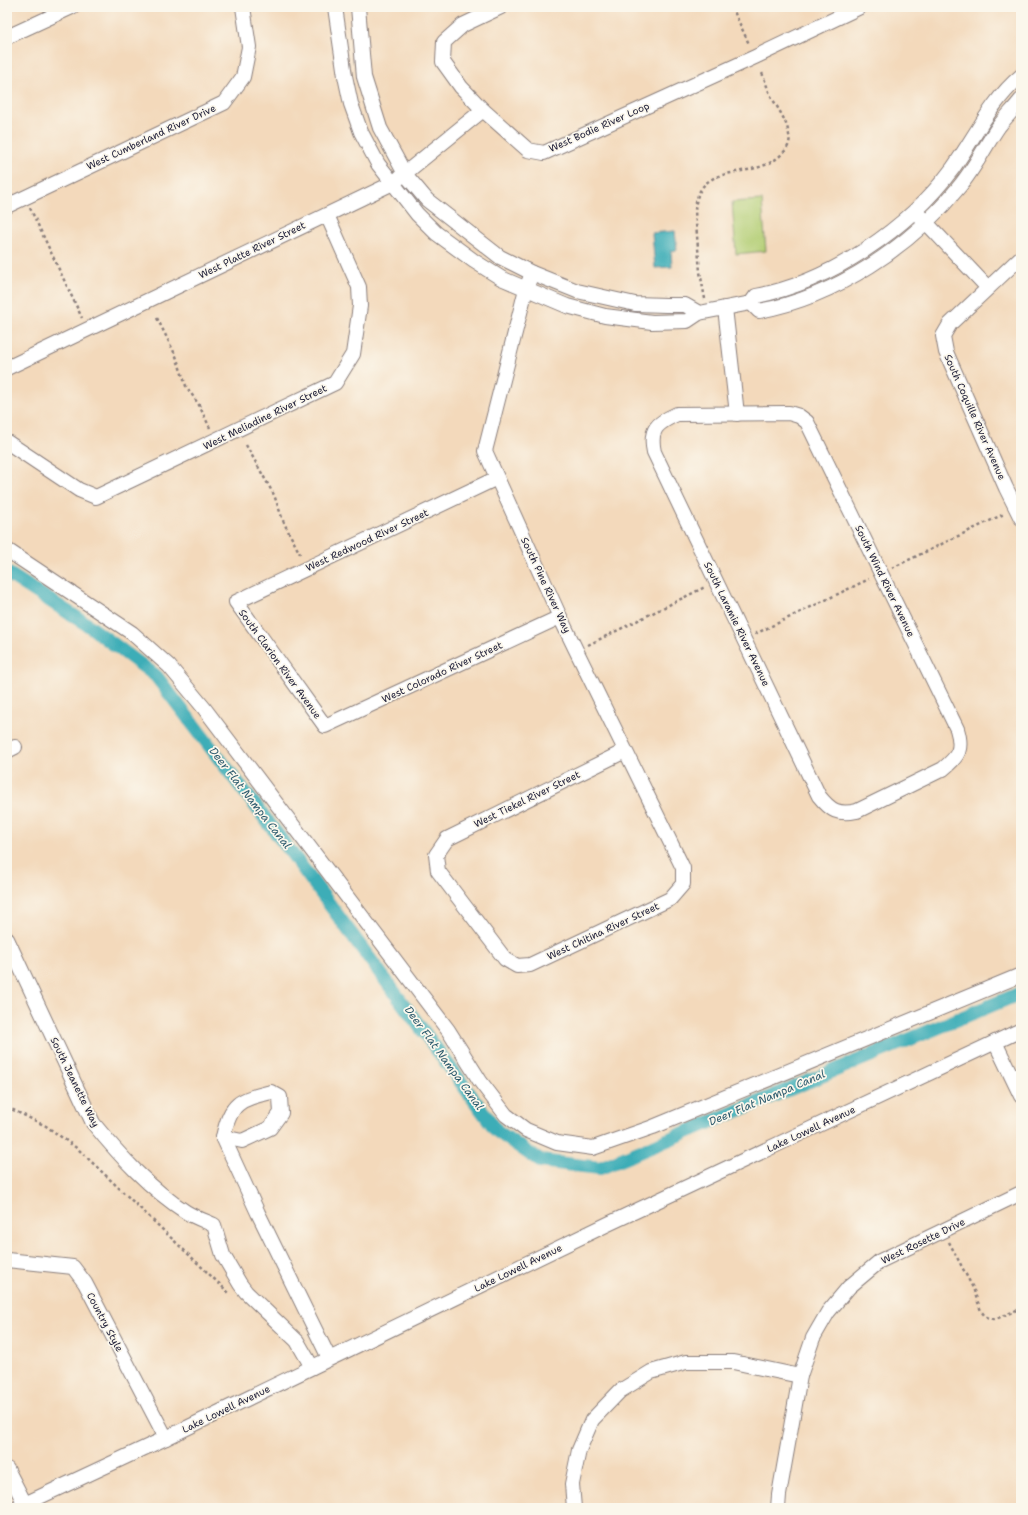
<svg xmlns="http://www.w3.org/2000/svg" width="1028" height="1515" viewBox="0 0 1028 1515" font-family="'Shantell Sans',sans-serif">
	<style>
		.green { fill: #b3ce74; stroke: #6a7858 }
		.water { fill: #3cadb7; stroke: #2f6879 }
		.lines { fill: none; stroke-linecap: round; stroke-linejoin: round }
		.canal { stroke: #3cadb7; stroke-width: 14 }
		.minor-casing { stroke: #8a7e7b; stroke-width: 16 }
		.path { stroke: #8a7e7b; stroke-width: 2.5; stroke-dasharray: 3 3; stroke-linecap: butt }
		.minor { stroke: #fff; stroke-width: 14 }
		.labels { text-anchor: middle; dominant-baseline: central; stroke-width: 3.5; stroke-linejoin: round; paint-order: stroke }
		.street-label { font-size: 10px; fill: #22223b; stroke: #fbf7ec }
		.water-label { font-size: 11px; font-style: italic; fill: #2c5a6d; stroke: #fbf7ec }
	</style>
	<rect width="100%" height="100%" fill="#fbf7ec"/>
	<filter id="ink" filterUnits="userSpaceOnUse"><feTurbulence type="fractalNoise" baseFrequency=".025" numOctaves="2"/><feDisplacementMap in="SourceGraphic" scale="8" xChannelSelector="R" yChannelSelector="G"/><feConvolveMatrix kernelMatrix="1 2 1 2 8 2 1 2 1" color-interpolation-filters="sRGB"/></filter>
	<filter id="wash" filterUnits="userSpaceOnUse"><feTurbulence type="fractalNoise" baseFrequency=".012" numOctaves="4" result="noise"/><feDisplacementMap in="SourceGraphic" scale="16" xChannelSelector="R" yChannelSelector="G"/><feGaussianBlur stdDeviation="0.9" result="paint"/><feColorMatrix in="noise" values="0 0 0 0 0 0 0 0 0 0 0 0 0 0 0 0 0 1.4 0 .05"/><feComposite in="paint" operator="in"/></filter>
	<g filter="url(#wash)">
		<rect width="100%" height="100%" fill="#f3d9bb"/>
		<polygon class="green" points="762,200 766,251 736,254 732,202"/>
		<polygon class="water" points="675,231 677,250 671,251 672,267 655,268 652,233"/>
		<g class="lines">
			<polyline class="canal" points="7,573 88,625 156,676 290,851 497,1131 540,1161 600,1168 1021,993"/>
		</g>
	</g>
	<g filter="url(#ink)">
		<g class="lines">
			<defs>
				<g id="minor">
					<path d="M335 7 345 76 351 104 361 132 378 164 417 214 436 233 474 261 501 278 567 306 605 316 652 322 687 321 699 313 751 303 756 296C830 282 908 229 953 168 975 137 991 101 1021 76"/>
					<polyline points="358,7 364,77 380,128 405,174 427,200 500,257 532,273 577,291 635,304 666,305 685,305 699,313"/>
					<polyline points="501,7 463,25 444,42 443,62 461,87 483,110 528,150 544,153 755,57 860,7"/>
					<polyline points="7,37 72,7"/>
					<polyline points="7,206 224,103 243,77 249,47 243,7"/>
					<polyline points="919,215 988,288"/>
					<polyline points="1021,257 950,324 943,336 946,352 1006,488 1021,518"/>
					<polyline points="532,273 526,289 485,451 560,617 576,650 683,868 683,884 670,899 530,965 517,966 505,959 438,871 436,855 447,839 625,751"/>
					<path d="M751 303 759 311C836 297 911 246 959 187 975 168 985 146 999 126 1006 117 1014 109 1021 100"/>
					<polyline points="725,308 737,414"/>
					<polyline points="7,368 393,183 483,110"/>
					<path d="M789 413 799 416 807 422 957 729C963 749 959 756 943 769L857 811C838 815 831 811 819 796L654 452C649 429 657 423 677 414Z"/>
					<polyline points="7,442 79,490 96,497 335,383 353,354 360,306 359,287 327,215"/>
					<polyline points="497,478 236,602 325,726 560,617"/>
					<polyline points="7,550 132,633 169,666 204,708 448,1030 480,1081 506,1115 526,1130 557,1143 593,1148 653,1127 1021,975"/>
					<polyline points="7,751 15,747"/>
					<path d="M7 939 93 1123C120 1156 149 1188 186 1212 194 1217 205 1221 214 1225L223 1255 240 1284 246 1292 297 1341 312 1367"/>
					<polyline points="995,1042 1021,1096"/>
					<path d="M271 1092 280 1097 281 1113 270 1128 242 1141 223 1137C231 1102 239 1100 271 1092Z"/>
					<polyline points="223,1137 258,1213 329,1358"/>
					<polyline points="7,1260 73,1267 85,1283 166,1438"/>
					<polyline points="7,1469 25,1504"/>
					<polyline points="16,1508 166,1438 608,1224 1021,1030"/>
					<polyline points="574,1508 572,1484 579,1450 592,1420 620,1391 651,1372 686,1362 733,1362 800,1376"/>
					<polyline points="778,1508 779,1495 800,1376 813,1338 828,1312 849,1287 880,1261 1021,1193"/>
				</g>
			</defs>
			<use href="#minor" class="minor-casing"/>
			<g class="path">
				<polyline points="732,7 749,44"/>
				<polyline points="30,208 82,318"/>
				<path d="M705 299 700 272 695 211C698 157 752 184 782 154 787 149 791 143 789 135 787 121 778 109 771 96 767 88 765 79 761 71"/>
				<polyline points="157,318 176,356 186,386 199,405 210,428"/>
				<polyline points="246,445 274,495 284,523 300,554"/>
				<polyline points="892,568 1004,514"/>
				<polyline points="755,634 869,579"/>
				<polyline points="588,645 705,587"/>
				<polyline points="7,1107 46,1126 78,1149 230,1294"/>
				<polyline points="949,1242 973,1288 981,1311 985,1316 989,1318 994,1319 1001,1317 1021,1308"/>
			</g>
			<use href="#minor" class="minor"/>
		</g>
	</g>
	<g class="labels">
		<g class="street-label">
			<text transform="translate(599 127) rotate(-24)">West Bodie River Loop</text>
			<text transform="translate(151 137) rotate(-25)">West Cumberland River Drive</text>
			<text transform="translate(252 250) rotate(-26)">West Platte River Street</text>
			<text transform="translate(265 417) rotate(-26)">West Meliadine River Street</text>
			<text transform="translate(975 417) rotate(66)">South Coquille River Avenue</text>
			<text transform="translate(367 540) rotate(-25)">West Redwood River Street</text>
			<text transform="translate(885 581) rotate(64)">South Wind River Avenue</text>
			<text transform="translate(546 585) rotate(65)">South Pine River Way</text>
			<text transform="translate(737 624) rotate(64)">South Laramie River Avenue</text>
			<text transform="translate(280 664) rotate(54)">South Clarion River Avenue</text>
			<text transform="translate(442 672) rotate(-25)">West Colorado River Street</text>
			<text transform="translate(527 799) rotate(-26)">West Tiekel River Street</text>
			<text transform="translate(603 931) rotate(-25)">West Chitina River Street</text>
			<text transform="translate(75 1082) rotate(64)">South Jeanette Way</text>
			<text transform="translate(811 1129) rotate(-25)">Lake Lowell Avenue</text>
			<text transform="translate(923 1241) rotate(-26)">West Rosette Drive</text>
			<text transform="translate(518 1268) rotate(-26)">Lake Lowell Avenue</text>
			<text transform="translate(105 1322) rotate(62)">Country Style</text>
			<text transform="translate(226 1409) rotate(-26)">Lake Lowell Avenue</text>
		</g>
		<g class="water-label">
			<text transform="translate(250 798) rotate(52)">Deer Flat Nampa Canal</text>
			<text transform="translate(444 1058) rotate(54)">Deer Flat Nampa Canal</text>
			<text transform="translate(767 1098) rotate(-23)">Deer Flat Nampa Canal</text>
		</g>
	</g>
	<rect width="1028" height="1515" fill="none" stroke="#fbf7ec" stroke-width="24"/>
</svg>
